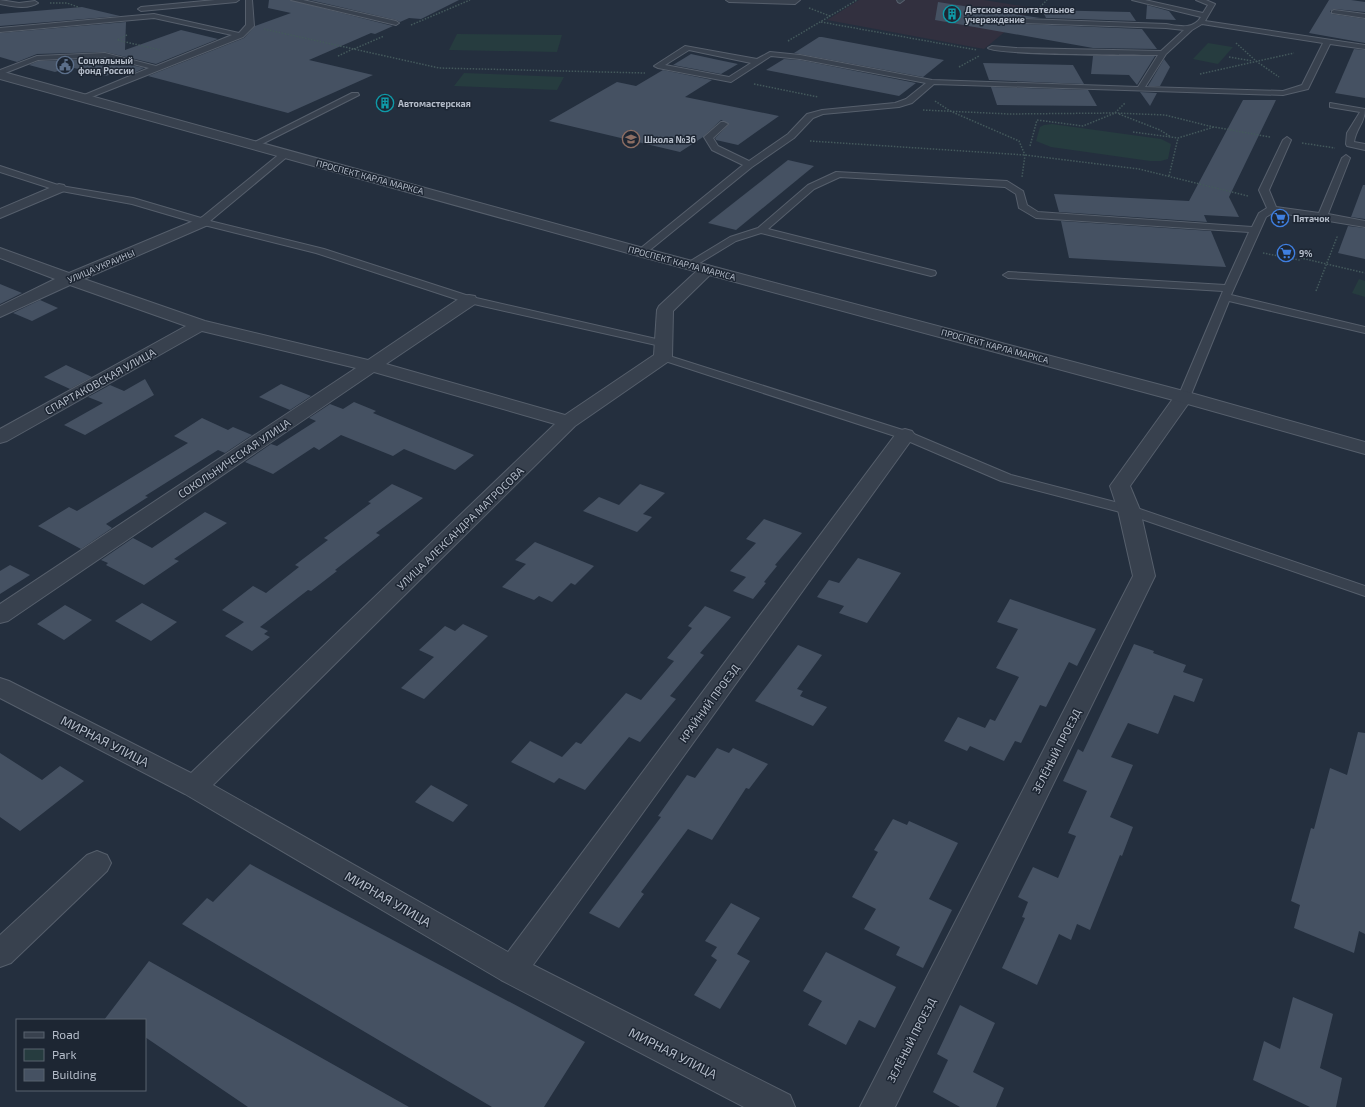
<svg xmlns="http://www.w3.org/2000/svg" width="1365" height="1107" viewBox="0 0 1365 1107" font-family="'Exo 2',sans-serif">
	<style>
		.medical { fill: #32303f }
		.green { fill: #263c3f }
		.building { fill: #455162 }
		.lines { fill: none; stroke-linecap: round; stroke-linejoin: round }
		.service-casing { stroke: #565f6c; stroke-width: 2 }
		.minor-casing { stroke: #565f6c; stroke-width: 2 }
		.tertiary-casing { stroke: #565f6c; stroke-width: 2 }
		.path { stroke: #44595c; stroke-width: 1.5; stroke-dasharray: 1.5 1.5; stroke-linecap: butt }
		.service { fill: #38414e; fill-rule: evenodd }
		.minor { fill: #38414e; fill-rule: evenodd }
		.tertiary { fill: #38414e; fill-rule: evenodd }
		.labels { text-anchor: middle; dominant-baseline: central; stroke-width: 3; stroke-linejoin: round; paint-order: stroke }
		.far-poi-label { font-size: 9px; font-weight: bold; fill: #b4bcc9; stroke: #1d2633; text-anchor: start }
		.far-street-label { font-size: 9px; fill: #b4bcc9; stroke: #1d2633 }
		.street-label { font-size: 11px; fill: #b4bcc9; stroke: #1d2633 }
		.near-street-label { font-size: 13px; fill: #b4bcc9; stroke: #1d2633 }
	</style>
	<rect width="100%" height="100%" fill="#242f3e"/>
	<polygon class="medical" points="859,0 984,0 1034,8 984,49 827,20"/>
	<g class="green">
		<polygon points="457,34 562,35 557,52 449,50"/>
		<polygon points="1208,43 1232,47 1233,47 1218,64 1193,59"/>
		<polygon points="464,73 564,77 557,90 454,86"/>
		<polygon points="1052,124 1161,139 1171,144 1168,159 1161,161 1150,161 1051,147 1036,141 1040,127 1044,125"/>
		<polygon points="1359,279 1365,281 1365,297 1352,293"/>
	</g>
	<g class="building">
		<polygon points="269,0 290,0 393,26 375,34 371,33 309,60 373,75 288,113 148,76 244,38 255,26 291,13 268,8"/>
		<polygon points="310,0 459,0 421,19 409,18 400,22 396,20"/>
		<polygon points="1329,0 1351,0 1365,2 1365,12 1334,9 1330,11 1332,14 1365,19 1365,43 1309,33"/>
		<polygon points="938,2 1040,18 1023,18 1020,21 1024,24 1142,29 1157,49 1093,48 935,20"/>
		<polygon points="1147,5 1169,11 1176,20 1146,19"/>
		<polygon points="82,7 120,16 0,26 0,14"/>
		<polygon points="1042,10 1130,12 1136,21 1046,18"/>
		<polygon points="126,22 125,50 181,30 218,39 156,64 105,52 37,54 17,62 0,57 0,33"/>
		<polygon points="819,37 822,37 944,60 923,77 794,53"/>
		<polygon points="1354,49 1365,50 1365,98 1335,93"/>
		<polygon points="691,54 714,59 738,64 721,74 673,65"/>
		<polygon points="1093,56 1155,56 1137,85 1129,75 1091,74"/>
		<polygon points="105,59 144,68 134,73 123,70 106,76 70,67 55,72 29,65 38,61"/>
		<polygon points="784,59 800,60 916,83 899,96 766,70"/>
		<polygon points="1164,59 1170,67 1160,86 1148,86"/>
		<polygon points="983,63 1073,65 1084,84 989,80"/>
		<polygon points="663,70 712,80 685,97 779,116 738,145 716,140 715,138 729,124 721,120 703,137 680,152 549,121 617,82 636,86"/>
		<polygon points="991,87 1088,90 1097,106 997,105"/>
		<polygon points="1140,92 1157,93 1150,106"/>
		<polygon points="1243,100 1276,100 1229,197 1239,217 1204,215 1207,222 1059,212 1054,194 1189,201"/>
		<polygon points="788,160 814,166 736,230 708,223"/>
		<polygon points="1363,185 1365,185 1365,219 1351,217"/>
		<polygon points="1061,221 1211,231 1226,267 1069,258"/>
		<polygon points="1348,226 1365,228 1365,259 1338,253"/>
		<polygon points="0,284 22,293 0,304"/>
		<polygon points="40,300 58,308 32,321 13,313"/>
		<polygon points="66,365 92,377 70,389 44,377"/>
		<polygon points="145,379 154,395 85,435 64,425 103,403 88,397 110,385 124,391"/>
		<polygon points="281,384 311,396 290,410 259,397"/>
		<polygon points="354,402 376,411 373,413 474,455 455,470 404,449 393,456 341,435 319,450 314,447 273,474 245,462 271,444 277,446 316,421 309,418 330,404 343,409"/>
		<polygon points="202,418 228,430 233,427 252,435 225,453 218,450 145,496 148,497 106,524 112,528 81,549 38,526 69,507 77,511 188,443 174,436"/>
		<polygon points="392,484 423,498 376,533 380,535 335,570 337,571 311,591 308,590 260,627 268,631 264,634 270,637 252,651 225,636 244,622 222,610 253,586 266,593 299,567 295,565 328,540 324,538 371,503 368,502"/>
		<polygon points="640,484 665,493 643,514 652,517 637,532 583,511 599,497 619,505"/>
		<polygon points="205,512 227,523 174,559 179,561 144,585 106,565 108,563 101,560 133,538 152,548"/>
		<polygon points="764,519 802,533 775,565 777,566 764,582 766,583 753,599 733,591 746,577 730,571 756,543 746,539"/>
		<polygon points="535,542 594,566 575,585 571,583 552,602 539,596 534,600 502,587 526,564 515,560"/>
		<polygon points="858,558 901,573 867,623 839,613 844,606 817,597 829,580 839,583"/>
		<polygon points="10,565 30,575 0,594 0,571"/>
		<polygon points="1010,599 1096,629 1077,666 1069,662 1046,707 1040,705 1021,743 1015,741 1004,761 970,746 967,751 944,741 958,717 985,728 990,719 995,721 1019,677 996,668 1018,629 997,622"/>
		<polygon points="142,603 177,622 151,641 115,621"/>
		<polygon points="65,605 92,620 64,640 37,624"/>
		<polygon points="705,606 731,617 700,653 704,655 670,696 676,699 640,742 629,737 585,790 559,778 554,783 511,762 530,741 562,757 576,742 581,744 626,693 641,700 674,661 667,658 692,628 688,626"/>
		<polygon points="463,624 488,636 424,699 401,688 434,657 419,650 445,626 455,631"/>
		<polygon points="1134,644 1154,651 1153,653 1186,665 1183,672 1203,679 1194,702 1174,695 1158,734 1128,723 1111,757 1133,765 1110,817 1133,827 1122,856 1120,855 1090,930 1077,924 1071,940 1059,934 1037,985 1002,968 1025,918 1022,917 1028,902 1018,897 1033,867 1058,878 1076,836 1068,833 1087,791 1063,781 1078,749 1083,752"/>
		<polygon points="798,645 822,655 797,689 803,691 800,696 827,707 813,726 755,701"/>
		<polygon points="1358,732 1365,733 1365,934 1359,931 1354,953 1294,928 1300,905 1291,901 1311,828 1314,829 1330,768 1347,775"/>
		<polygon points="717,748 729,753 733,748 768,764 749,789 746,788 712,840 688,829 641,892 644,894 619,928 589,913 661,817 658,816 687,775 695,778"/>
		<polygon points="0,753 42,780 60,766 84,781 20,831 0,817"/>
		<polygon points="431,785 468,805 453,822 415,802"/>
		<polygon points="893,819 907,825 909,821 958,843 929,899 952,910 923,968 896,955 900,947 864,929 876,909 852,897 878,852 874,850"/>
		<polygon points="250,864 585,1042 544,1107 492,1107 182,924 207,898 213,902"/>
		<polygon points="731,903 760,918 737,954 750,961 720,1009 694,995 717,960 711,956 717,947 705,941"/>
		<polygon points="826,952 896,987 875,1028 859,1020 846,1045 808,1025 822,1001 803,991"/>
		<polygon points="149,961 409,1107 248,1107 145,1037 145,1020 104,1020"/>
		<polygon points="1293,997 1333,1014 1320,1068 1342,1078 1336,1107 1310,1107 1253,1080 1264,1041 1280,1049"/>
		<polygon points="960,1005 995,1023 973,1072 1004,1088 996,1107 960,1107 933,1092 948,1060 937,1054"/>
	</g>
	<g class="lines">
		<defs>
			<g id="service">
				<path d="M0 0 19 3 35 1 38 3C28 10 11 6 0 4Z"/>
				<polygon points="215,0 239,0 236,2 141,11 138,9 141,7"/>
				<polygon points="246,0 252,0 254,26 243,37 84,100 81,100 77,98 149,68 105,57 38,60 0,75 0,70 37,56 105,53 156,66 232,35 154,18 0,32 0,28 154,14 239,33 246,25"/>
				<polygon points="291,0 303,0 396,21 399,23 396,25"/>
				<polygon points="726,0 800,0 795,4 729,2"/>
				<polygon points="897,0 904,0 900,3 898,2"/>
				<path d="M1132 0H1145L1203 13 1208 5 1196 0H1206L1215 4 1205 21 1365 45V49L1330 44 1308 89 1283 95 934 84 912 103 899 107 823 114 813 118 794 138 752 167 645 254H637L636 252 743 165 712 150 704 137 721 122H724L728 124 713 138 718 146 749 161 788 134 807 114 822 110 895 103 906 99 926 83 800 59 771 56 731 82 658 68 654 66 685 46 757 59 770 52 800 55 932 80 1138 87 1158 55C1136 55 997 55 988 48L992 46 1016 48 1161 51 1184 30 1166 28 1024 23 1021 21 1024 19 1166 24C1179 26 1193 30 1201 17ZM1202 24 1323 43 1302 85 1283 91 1145 87 1166 54 1192 30ZM689 50 751 63 729 77 665 65Z"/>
				<polygon points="1334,10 1365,14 1365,18 1332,13 1332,11"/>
				<polygon points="352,93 358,93 359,95 256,147 253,148 249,145"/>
				<path d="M1330 103 1365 109C1365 123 1356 128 1354 142L1365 144V150L1347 146 1346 144 1347 133 1360 112 1330 107Z"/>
				<polygon points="1287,137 1291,140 1269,190 1276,207 1319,213 1342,158 1346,155 1350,158 1328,214 1365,221 1365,227 1274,212 1266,217 1231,295 1365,327 1365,333 1229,301 1190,397 1188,400 1180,400 1178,397 1223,291 1008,278 1003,275 1008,272 1225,285 1249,232 1036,218 1019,208 1016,194 1005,187 840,177 814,189 768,229 935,271 936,273 935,275 931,276 761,233 736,241 693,267 689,268 684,265 730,237 758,228 808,185 836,172 1007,181 1023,191 1027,205 1038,212 1252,227 1259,213 1267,208 1259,190 1283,140"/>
				<polygon points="285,151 289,154 288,156 210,221 324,249 472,297 665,341 671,344 665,347 465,302 316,253 200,224 132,204 56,190 0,172 0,166 61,186 133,198 201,218 282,152"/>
				<polygon points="663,354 909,432 1011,475 1134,507 1365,586 1365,596 1124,513 1001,481 901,438 659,359 657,357 659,355"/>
			</g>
			<g id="minor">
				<polygon points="59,184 64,185 66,188 64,191 0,218 0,209"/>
				<polygon points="203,217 208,219 211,222 208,225 84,279 205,321 368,360 463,296 469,295 475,296 477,300 475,304 386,364 565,415 654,355 657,310 659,306 701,267 707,265 713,267 715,270 673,311 672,357 669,361 575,426 213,785 508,952 898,431 905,429 912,431 915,435 533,965 790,1095 795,1107 744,1107 501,980 185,794 0,698 0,678 9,681 191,773 555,424 374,372 8,621 0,623 0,604 356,368 202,331 7,441 0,443 0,429 186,326 70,285 0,317 0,306 55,279 0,258 0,248 69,273"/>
				<polygon points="1184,391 1191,393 1193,397 1130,486 1140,510 1155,576 895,1107 860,1107 1133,576 1118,510 1110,486 1177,393"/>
			</g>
			<g id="tertiary">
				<polygon points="0,71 647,249 1191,393 1365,442 1365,454 1177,401 635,255 0,79"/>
				<polygon points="97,851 107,855 111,863 107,871 11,963 0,967 0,935 87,855"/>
			</g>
		</defs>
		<use href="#service" class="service-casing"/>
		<use href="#minor" class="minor-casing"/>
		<use href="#tertiary" class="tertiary-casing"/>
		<g class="path">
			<polyline points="50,3 67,3 78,7"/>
			<polyline points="1040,7 1047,0"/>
			<polyline points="809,8 830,16"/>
			<polyline points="821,22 977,50"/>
			<polyline points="411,25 470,0"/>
			<polyline points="264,29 439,68 645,73"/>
			<polyline points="127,35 117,40 160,50"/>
			<polyline points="788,41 857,0"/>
			<polyline points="1236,43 1256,61 1279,77"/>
			<polyline points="354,49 384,36"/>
			<polyline points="338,56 353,49"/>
			<polyline points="1229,57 1252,61"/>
			<polyline points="959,67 979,56"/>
			<polyline points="1200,74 1294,53"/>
			<polyline points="754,84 818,97"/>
			<polyline points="935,101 950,111 1019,141 1025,155 1022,177"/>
			<polyline points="923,110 1009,114 1115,113 1165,115 1209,126 1270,137"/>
			<polyline points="1119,114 1160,130 1171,137"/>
			<polyline points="1133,132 1178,138 1214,127"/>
			<polyline points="810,141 1025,155 1139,169 1248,196"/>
			<polyline points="1302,143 1335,148"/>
			<polyline points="1030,146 1037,120 1083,126 1115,113 1125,103"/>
			<polyline points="1169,176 1178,138"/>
			<polyline points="1263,253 1299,260 1301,258 1365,273"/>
			<polyline points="1316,291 1337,237 1339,237"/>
		</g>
		<use href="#service" class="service"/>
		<use href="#minor" class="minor"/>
		<use href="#tertiary" class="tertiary"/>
	</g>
	<defs>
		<symbol id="building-ring" viewBox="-11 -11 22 22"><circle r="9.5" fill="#1d2633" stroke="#0f9aa8" stroke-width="1.5"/><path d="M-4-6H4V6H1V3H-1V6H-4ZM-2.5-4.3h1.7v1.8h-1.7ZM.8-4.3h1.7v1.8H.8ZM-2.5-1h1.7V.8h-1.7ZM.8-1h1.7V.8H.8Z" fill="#0f9aa8"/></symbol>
		<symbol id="civic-ring" viewBox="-11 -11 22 22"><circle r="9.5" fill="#1d2633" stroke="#5c6f8a" stroke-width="1.5"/><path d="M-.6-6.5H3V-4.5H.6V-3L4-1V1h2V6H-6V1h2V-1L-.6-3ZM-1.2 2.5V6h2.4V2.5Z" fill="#5c6f8a"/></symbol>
		<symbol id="school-ring" viewBox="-11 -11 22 22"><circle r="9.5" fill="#1d2633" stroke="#8d6e63" stroke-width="1.5"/><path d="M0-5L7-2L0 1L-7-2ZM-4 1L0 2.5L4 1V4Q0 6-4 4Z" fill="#8d6e63"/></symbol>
		<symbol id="supermarket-ring" viewBox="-11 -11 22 22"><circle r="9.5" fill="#1d2633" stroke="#3f7fe0" stroke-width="1.5"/><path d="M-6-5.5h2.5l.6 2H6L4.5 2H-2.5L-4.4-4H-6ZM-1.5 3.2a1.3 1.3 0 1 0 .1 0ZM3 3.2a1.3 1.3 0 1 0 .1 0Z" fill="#3f7fe0"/></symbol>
	</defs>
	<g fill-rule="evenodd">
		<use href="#building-ring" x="942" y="4" width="20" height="20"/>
		<use href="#civic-ring" x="55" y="55" width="20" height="20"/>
		<use href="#building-ring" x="375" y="93" width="20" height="20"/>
		<use href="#school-ring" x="621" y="129" width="20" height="20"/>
		<use href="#supermarket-ring" x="1270" y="208" width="20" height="20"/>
		<use href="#supermarket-ring" x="1276" y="243" width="20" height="20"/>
	</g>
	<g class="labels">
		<g class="far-poi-label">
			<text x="965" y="9">Детское воспитательное<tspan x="965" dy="10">учереждение</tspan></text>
			<text x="78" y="60">Социальный<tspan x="78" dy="10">фонд России</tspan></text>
			<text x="398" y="103">Автомастерская</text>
			<text x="644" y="139">Школа №36</text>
			<text x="1293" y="218">Пятачок</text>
			<text x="1299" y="253">9%</text>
		</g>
		<g class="far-street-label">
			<text transform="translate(370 177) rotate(15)">ПРОСПЕКТ КАРЛА МАРКСА</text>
			<text transform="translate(682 263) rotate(15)">ПРОСПЕКТ КАРЛА МАРКСА</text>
			<text transform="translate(101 266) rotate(-23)">УЛИЦА УКРАИНЫ</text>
			<text transform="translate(995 346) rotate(15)">ПРОСПЕКТ КАРЛА МАРКСА</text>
		</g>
		<g class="street-label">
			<text transform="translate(100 381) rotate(-29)">СПАРТАКОВСКАЯ УЛИЦА</text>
			<text transform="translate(234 458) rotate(-34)">СОКОЛЬНИЧЕСКАЯ УЛИЦА</text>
			<text transform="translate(460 528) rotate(-44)">УЛИЦА АЛЕКСАНДРА МАТРОСОВА</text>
			<text transform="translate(709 703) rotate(-54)">КРАЙНИЙ ПРОЕЗД</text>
			<text transform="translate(1056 751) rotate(-63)">ЗЕЛЁНЫЙ ПРОЕЗД</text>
			<text transform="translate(911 1040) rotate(-63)">ЗЕЛЁНЫЙ ПРОЕЗД</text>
		</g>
		<g class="near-street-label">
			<text transform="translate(105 741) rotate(27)">МИРНАЯ УЛИЦА</text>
			<text transform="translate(388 899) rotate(30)">МИРНАЯ УЛИЦА</text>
			<text transform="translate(673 1053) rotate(27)">МИРНАЯ УЛИЦА</text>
		</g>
	</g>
	<rect x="16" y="1019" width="130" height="72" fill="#1d2633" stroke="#59626f"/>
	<rect x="24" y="1032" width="20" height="6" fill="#38414e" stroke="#59626f"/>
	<text x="52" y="1039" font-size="12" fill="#b4bcc9">Road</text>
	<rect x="24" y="1049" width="20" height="12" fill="#263c3f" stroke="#59626f"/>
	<text x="52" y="1059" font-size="12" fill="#b4bcc9">Park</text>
	<rect x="24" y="1069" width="20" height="12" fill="#455162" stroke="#59626f"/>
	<text x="52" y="1079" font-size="12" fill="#b4bcc9">Building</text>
</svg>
